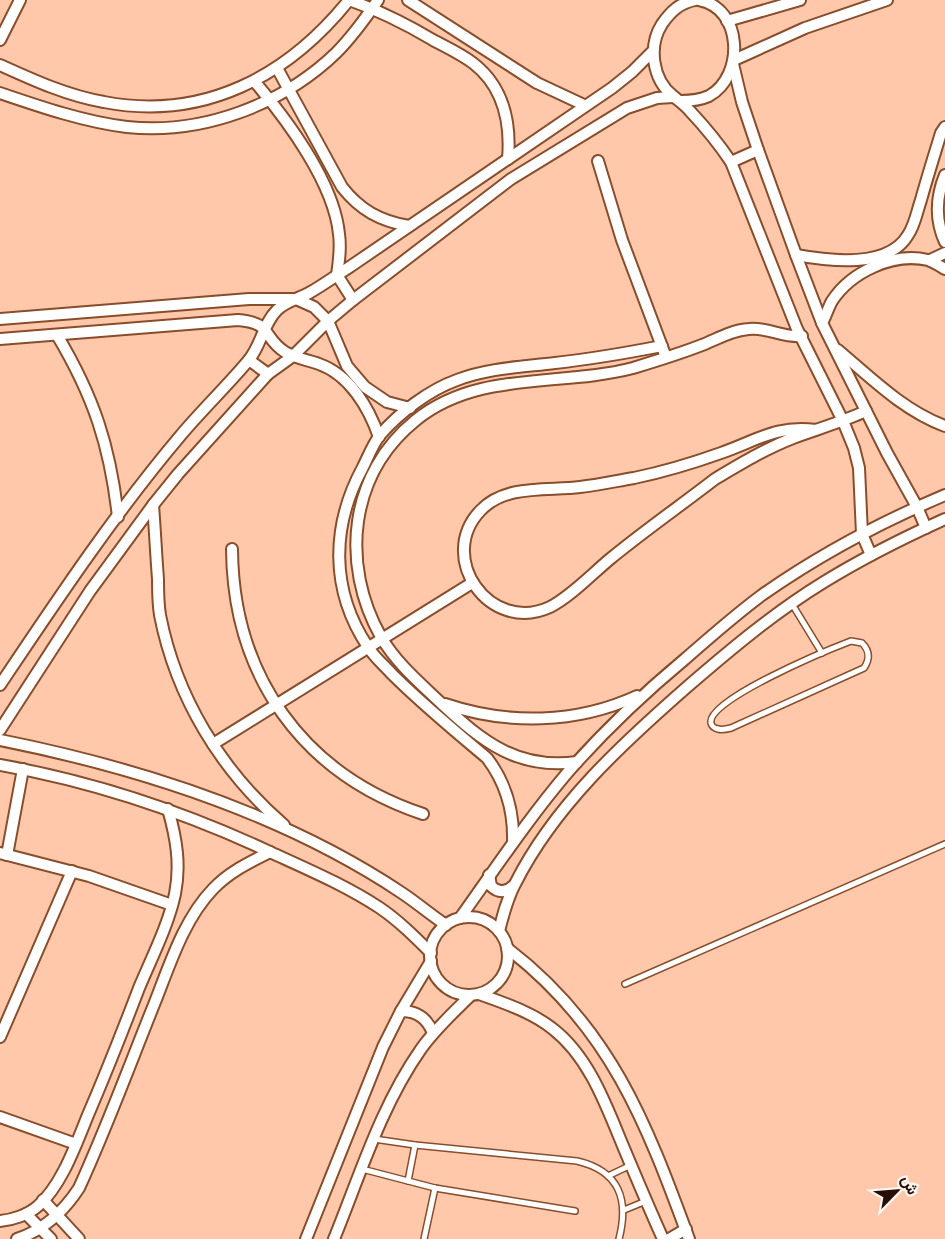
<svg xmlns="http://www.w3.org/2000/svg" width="945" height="1239" viewBox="0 0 945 1239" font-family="Arial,Vazirmatn,sans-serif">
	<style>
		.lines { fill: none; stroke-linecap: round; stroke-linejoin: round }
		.service-casing { stroke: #884d2b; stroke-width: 8 }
		.minor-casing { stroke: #884d2b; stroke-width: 14 }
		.service { stroke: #fff; stroke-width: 5 }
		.minor { stroke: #fff; stroke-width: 10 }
	</style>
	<rect width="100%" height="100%" fill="#ffc8ab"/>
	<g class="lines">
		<defs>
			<g id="service">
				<polyline points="792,604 822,653"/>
				<path d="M851 641 862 643C870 651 870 659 864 668L731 728C727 729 722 730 718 729 714 728 712 727 711 723 706 700 830 649 851 641Z"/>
				<polyline points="625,984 945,844"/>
				<path d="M374 1139 415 1145 577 1161C620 1171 629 1200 619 1239"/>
				<polyline points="362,1169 435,1188 575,1211"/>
				<polyline points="608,1176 631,1165"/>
				<polyline points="408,1181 415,1145"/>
				<polyline points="624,1210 646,1201"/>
				<polyline points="424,1239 435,1188"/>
			</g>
			<g id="minor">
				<path d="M349 0C378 10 406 24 433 40 446 47 461 54 473 63 504 87 511 123 508 159"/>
				<polyline points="408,0 537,83 584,105"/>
				<path d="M695 0C680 3 671 11 662 24 648 46 652 79 673 96 679 101 685 105 690 111 705 127 719 144 731 162L797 329 843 421 854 448 859 468 862 534 871 555"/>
				<polyline points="727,21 800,0"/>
				<polyline points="0,40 20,0"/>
				<polyline points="734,60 805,28 887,0"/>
				<polyline points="733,64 742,102 758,150 796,255 822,323 887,453 917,507 926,528"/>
				<path d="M0 65C33 80 68 96 104 102 203 121 287 77 349 0"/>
				<path d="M277 68 342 187C360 210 380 221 409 226"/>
				<path d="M255 82C287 120 334 183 339 234 341 248 339 261 337 275L353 300"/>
				<path d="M0 93C41 107 85 122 127 127 202 135 282 105 336 53 352 37 365 19 378 0"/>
				<path d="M681 101C691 101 700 100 709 96 745 76 743 8 699 0"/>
				<polyline points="598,161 622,240 664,352"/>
				<polyline points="731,162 758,150"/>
				<path d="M945 175C936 197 935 220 945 242"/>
				<path d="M796 255C829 261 888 269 908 235 915 225 917 211 921 200 927 178 934 156 941 133L945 127"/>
				<polyline points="930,260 945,253"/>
				<polyline points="0,319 249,299 296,299 314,307 328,321 347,366 365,387 387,402 410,408"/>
				<path d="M822 323C826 316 828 308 832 301 851 272 893 252 928 260 934 262 940 266 945 269"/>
				<path d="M57 335C94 397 110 446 118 517"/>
				<path d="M0 339 238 320C273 323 262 337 285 352 295 358 308 360 319 364 350 375 369 408 379 437"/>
				<path d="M838 350C871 378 904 411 945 426"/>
				<polyline points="249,360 268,374"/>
				<path d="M816 430C776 425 758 440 721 453 693 463 663 472 634 478 616 481 598 485 580 487 548 491 506 484 481 510 435 557 490 635 550 607 570 597 592 574 610 559 644 531 680 506 715 479 740 464 765 449 793 438 817 429 842 422 866 411"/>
				<path d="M153 505C155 530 156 554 158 579 158 590 158 603 160 615 176 697 221 771 284 825"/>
				<path d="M232 549C233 676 303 774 423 814"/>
				<path d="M0 685C57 600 115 513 181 435 202 410 227 386 248 361 261 346 263 324 277 310 286 301 298 299 309 293 323 285 337 275 351 266L612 88 632 72 653 51"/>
				<path d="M445 704C508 725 576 724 637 696"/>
				<polyline points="0,730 90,591 153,505 178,474 268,374 293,356 328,321 353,300 511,179 627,108 657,98 673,97"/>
				<path d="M0 740C140 768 282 813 402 893 417 903 431 915 446 925"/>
				<polyline points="213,744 472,583"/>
				<path d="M577 762C518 770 483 742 442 704 420 683 397 664 381 637 340 564 349 474 416 420 478 370 560 387 633 368 656 361 679 354 702 345 717 339 732 330 749 329 768 327 783 338 802 336"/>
				<path d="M0 765C96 782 182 811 270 852 307 869 345 885 380 908 399 921 415 937 431 953"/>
				<path d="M513 842C514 810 506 783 487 758 455 731 422 704 392 674 384 665 374 657 368 647 330 590 331 526 363 467 368 457 373 444 380 435 399 413 429 390 457 380 488 368 522 367 555 363 591 359 626 353 662 346"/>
				<polyline points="0,853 89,876 172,905"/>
				<polyline points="7,855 23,769"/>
				<path d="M489 875 491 886C498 893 506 893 513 886"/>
				<circle cx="469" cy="956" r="39"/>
				<path d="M460 918C495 869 528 819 568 772 604 731 643 694 685 659 710 637 735 615 762 595 819 555 881 522 945 495"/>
				<path d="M499 931C503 915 507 899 515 884 554 806 622 744 687 687 731 649 775 612 824 582 863 558 903 538 945 519"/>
				<path d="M507 948C610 1027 646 1122 689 1239"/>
				<path d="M479 994C504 1003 532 1012 553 1029 589 1057 606 1105 623 1146 636 1177 649 1208 663 1239"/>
				<path d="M401 1011C417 1011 427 1018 433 1033"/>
				<polyline points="0,1037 72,871"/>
				<polyline points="0,1117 76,1144"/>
				<polyline points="43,1200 79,1239"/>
				<polyline points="26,1214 51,1239"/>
				<path d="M0 1221C12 1220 28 1215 38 1206 62 1185 76 1144 88 1115 106 1073 123 1030 139 988 152 957 168 926 175 894 181 864 176 837 168 809"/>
				<path d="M17 1239C44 1230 64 1211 79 1188 107 1127 130 1064 155 1002 170 964 184 919 213 889 229 872 250 862 270 852"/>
				<polyline points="306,1239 383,1047 401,1011 431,961"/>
				<path d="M334 1239C360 1175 381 1106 421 1049 435 1029 454 1012 471 995"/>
				<polyline points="669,1239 686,1229"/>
			</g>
		</defs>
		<use href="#service" class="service-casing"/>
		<use href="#minor" class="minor-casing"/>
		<use href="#service" class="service"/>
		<use href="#minor" class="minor"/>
	</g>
	<g transform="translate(897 1191) rotate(65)" stroke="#fcf5f1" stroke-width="4.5" paint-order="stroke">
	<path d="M0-4.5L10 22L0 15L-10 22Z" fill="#250e02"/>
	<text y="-9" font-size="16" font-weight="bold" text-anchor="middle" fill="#250e02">ش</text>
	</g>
</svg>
